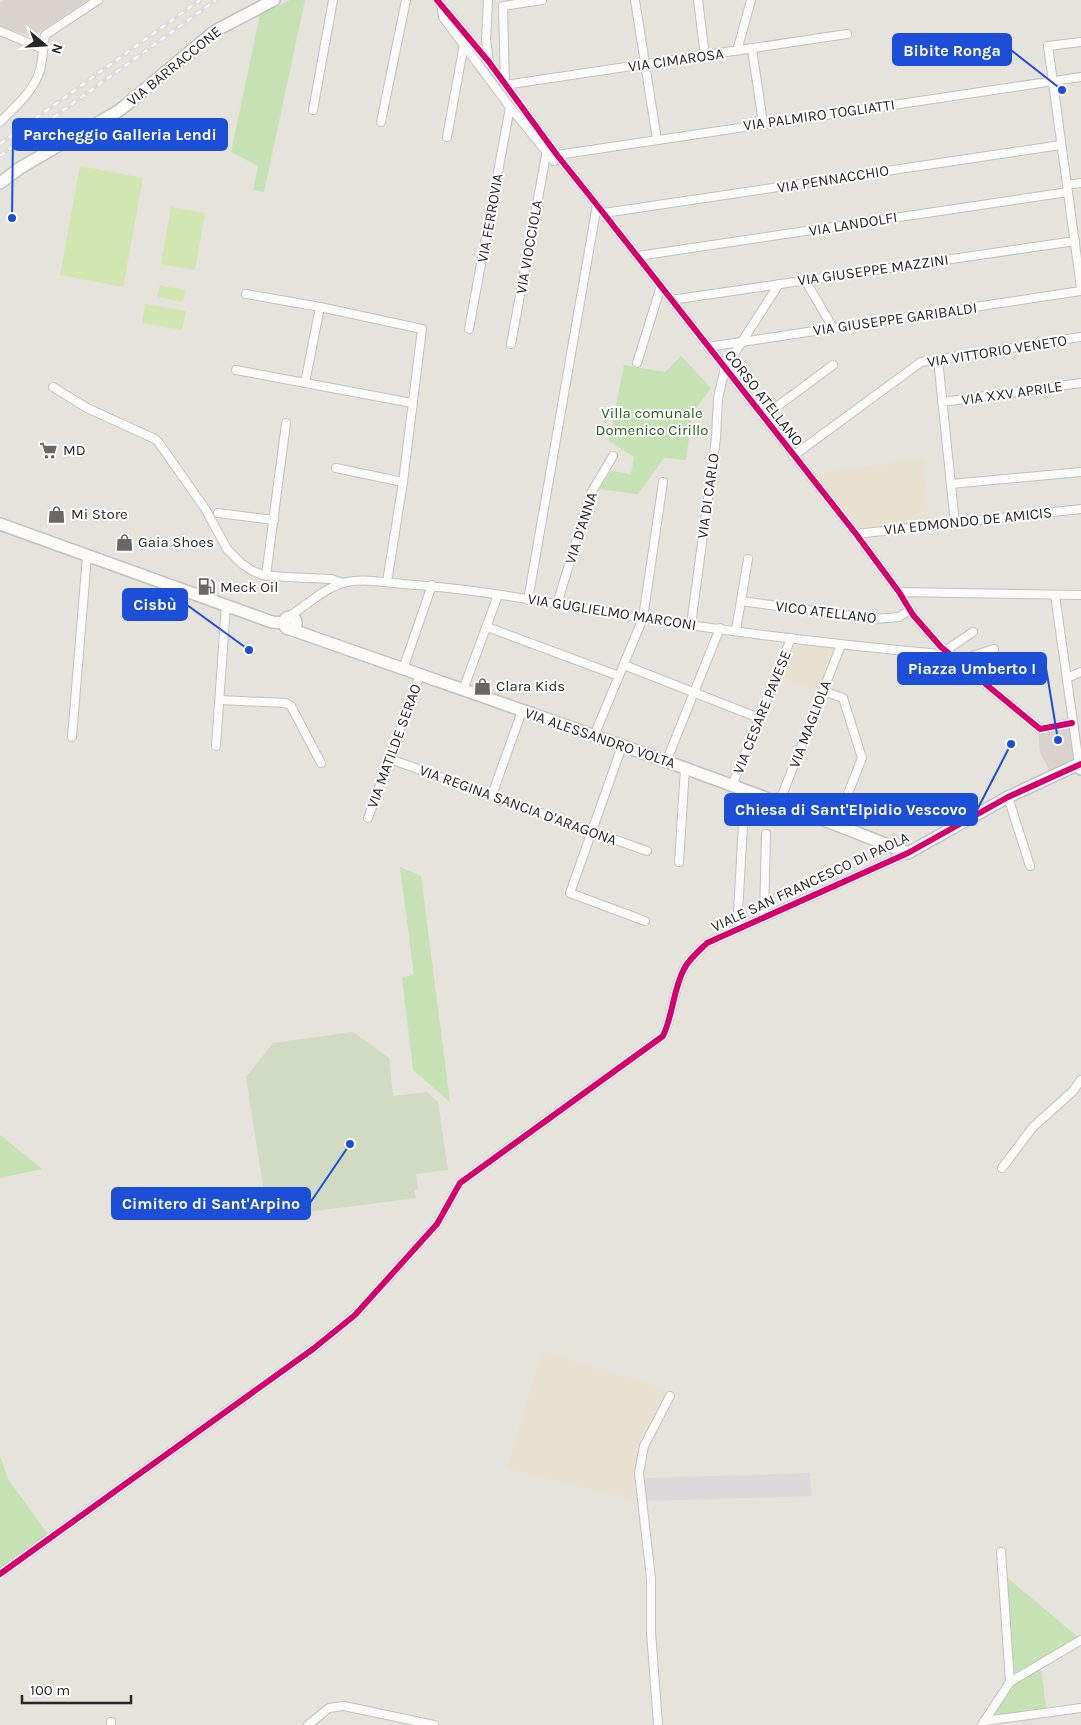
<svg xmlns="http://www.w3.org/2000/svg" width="1081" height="1725" viewBox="0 0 1081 1725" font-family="Karla,sans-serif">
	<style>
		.industrial { fill: #dcd9db }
		.education { fill: #e9e1d0 }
		.green { fill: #c6e1b4 }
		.cemetery { fill: #d1dac3 }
		.pitch { fill: #d1e6b1 }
		.plaza { fill: #d8d4cd }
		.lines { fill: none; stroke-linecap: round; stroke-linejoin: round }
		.street-casing { stroke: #c3c1c2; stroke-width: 10 }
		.secondary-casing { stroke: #c3c1c2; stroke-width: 14 }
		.street { stroke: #fbfbfa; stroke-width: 8 }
		.secondary { stroke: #fbfbfa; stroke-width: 11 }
		.rail-casing { stroke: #dcdbdd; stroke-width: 4 }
		.rail { stroke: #fff; stroke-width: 2; stroke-dasharray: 5.5; stroke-linecap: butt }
		.cycleway-casing { stroke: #fff; stroke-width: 9 }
		.cycleway { stroke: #d6006c; stroke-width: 6 }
		.labels { text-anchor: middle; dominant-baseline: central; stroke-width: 4; stroke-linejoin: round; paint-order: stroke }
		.street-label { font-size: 15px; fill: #272727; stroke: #fff }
		.park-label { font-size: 15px; fill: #256219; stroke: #fff }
		.poi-label { font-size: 15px; fill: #272727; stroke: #fff; text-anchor: start }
		.leader { fill: none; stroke: #1d4ed8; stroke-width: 2 }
		.callout-dot { fill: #1d4ed8; stroke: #fff; stroke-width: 2 }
		.callout { fill: #1d4ed8; stroke: #1d4ed8; stroke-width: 2 }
		.callout-label { font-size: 16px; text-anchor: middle; font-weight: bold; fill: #fff }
	</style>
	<rect width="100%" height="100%" fill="#e6e2dc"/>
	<polygon class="industrial" points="810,1473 812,1496 646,1501 645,1478"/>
	<g class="education">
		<polygon points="923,459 929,522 858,530 814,474"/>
		<polygon points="793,642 834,648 835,651 818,692 779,676"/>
		<polygon points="542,1351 668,1391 658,1405 640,1442 633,1499 507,1468"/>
	</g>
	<g class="green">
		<polygon points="290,0 305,0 264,192 253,190 258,166 231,152 260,15"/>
		<polygon points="681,356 711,388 692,414 686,460 664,458 638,494 599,489 611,471 631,474 634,457 609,441 624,365 665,372"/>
		<polygon points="400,867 421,876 450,1102 413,1070 402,977 414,975"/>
		<polygon points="0,1135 42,1169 0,1178"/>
		<polygon points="0,1456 8,1479 47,1533 47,1537 0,1571"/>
		<polygon points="1005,1576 1078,1637 1015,1676 1011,1671 1009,1604"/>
		<polygon points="1041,1668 1046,1709 991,1717 1009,1687"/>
	</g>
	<polygon class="cemetery" points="353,1032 389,1058 393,1096 427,1092 438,1102 448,1170 416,1174 418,1190 414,1190 416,1198 268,1217 246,1077 273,1043"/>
	<g class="pitch">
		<polygon points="80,166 143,178 123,287 60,275"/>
		<polygon points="171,207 205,213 195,270 161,264"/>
		<polygon points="160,285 185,290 183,302 157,297"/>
		<polygon points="145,304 186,311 182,330 142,323"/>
	</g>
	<g class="plaza">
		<polygon points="5,0 88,0 33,36 0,28 0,3"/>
		<polygon points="1073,721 1081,758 1054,778 1040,753 1038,728"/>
	</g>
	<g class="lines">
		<defs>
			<g id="street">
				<polyline points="437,0 489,62 557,155 597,205 856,534 899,592 913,615 941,647 1040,729 1072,723"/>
				<polyline points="488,0 486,40 489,62"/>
				<polyline points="542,0 503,6 505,85 847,34"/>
				<polyline points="635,0 657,140"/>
				<polyline points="698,0 705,56"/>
				<polyline points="442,8 443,17 510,107 554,161 557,155 1081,77"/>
				<polyline points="0,31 43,49"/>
				<polyline points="1081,42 1048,46 1081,288"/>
				<polyline points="752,49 763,123"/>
				<polyline points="737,51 751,0"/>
				<polyline points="313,110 333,0"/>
				<path d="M0 122C15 107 34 91 40 70 43 59 43 47 45 35L98 0"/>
				<polyline points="381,122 406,0"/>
				<polyline points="447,137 464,44"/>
				<polyline points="1067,185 1081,183"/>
				<polyline points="604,213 1061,145"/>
				<polyline points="638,256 1068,192"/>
				<polyline points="805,280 833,328"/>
				<polyline points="246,294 320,307 422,329 403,482 387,582"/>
				<polyline points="671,300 1075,241"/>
				<polyline points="469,329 510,107"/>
				<polyline points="511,344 547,150"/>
				<polyline points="708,347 1081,291"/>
				<polyline points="938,359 955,524"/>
				<polyline points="637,363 661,286"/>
				<polyline points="236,370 412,403"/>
				<polyline points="305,383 320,307"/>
				<polyline points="53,387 87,408 155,439 159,443 206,510 227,549 242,564 253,571 263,575 286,577 331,579 343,583"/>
				<polyline points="942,402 1081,383"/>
				<polyline points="763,417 833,365"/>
				<polyline points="793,456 921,362 1081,337"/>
				<polyline points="336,468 403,482"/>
				<polyline points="951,484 1081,472"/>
				<polyline points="218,513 274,520"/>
				<polyline points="856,534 1081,509"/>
				<polyline points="266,576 286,423"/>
				<polyline points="899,592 1081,595"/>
				<polyline points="1055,595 1079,764 1081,764"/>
				<polyline points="528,600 597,205"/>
				<polyline points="741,601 874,619 899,617 910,610"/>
				<polyline points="557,604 591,493 613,456"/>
				<path d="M288 617C306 606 323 589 343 583 361 578 384 582 403 584 484 589 563 606 643 618 745 634 848 646 951 655"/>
				<polyline points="691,625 716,438 718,398 725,368 779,284"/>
				<polyline points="487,627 619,676"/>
				<polyline points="736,630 748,559"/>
				<polyline points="945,651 973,632"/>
				<polyline points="957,661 994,649"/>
				<polyline points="624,665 759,718"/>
				<polyline points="403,669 432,585"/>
				<polyline points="1067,678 1081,672"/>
				<polyline points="463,690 498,595"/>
				<polyline points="823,691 843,698 862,758 836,824"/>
				<polyline points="220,700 286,703 291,706 321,763"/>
				<polyline points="594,736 643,618 663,482"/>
				<polyline points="72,737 87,556"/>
				<polyline points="216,746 226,605"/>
				<polyline points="622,746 570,893 645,921"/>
				<polyline points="390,759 647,851"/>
				<polyline points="666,762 720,628"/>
				<polyline points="732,786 791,638"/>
				<polyline points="492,795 522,711"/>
				<polyline points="1008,797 1030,866"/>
				<polyline points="779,803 841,645"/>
				<polyline points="368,818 420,675"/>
				<polyline points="679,862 685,768"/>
				<polyline points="764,918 766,834"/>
				<polyline points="737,929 745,790"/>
				<polyline points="1002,1168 1033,1127 1072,1092 1081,1080"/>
				<path d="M0 1574 313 1349 355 1315 437 1224 460 1183 663 1036C673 1015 673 990 684 969 689 959 699 951 707 943L908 853"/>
				<polyline points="1010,1682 1081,1640"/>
				<polyline points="984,1721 1081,1708"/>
				<polyline points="111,1725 111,1722"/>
				<polyline points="308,1725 329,1708 344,1706 434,1725"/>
				<polyline points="658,1725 651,1632 651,1579 639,1473 644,1446 670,1396"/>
				<polyline points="982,1725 1010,1682 1001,1552"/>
			</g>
			<g id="secondary">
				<polyline points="0,183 20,168 120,110 215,31 274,0"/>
				<polyline points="0,524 272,622 284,623"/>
				<circle cx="290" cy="623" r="6"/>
				<path d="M290 629C496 702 704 771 908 853L1008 797 1079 764 1081 769"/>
			</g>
		</defs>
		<use href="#street" class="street-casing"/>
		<use href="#secondary" class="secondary-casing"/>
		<use href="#street" class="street"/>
		<use href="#secondary" class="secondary"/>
		<defs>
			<g id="rail">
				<polyline points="0,144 200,0"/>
				<polyline points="0,156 216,0"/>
			</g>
		</defs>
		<use href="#rail" class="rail-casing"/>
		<use href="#rail" class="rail"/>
		<defs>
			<g id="cycleway">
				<polyline points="437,0 489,62 557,155 597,205 856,534 899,592 913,615 941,647 1040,729 1072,723"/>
				<path d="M0 1574 313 1349 355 1315 437 1224 460 1183 663 1036C673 1015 673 990 684 969 689 959 699 951 707 943L908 853 1008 797 1081 764"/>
			</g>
		</defs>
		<use href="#cycleway" class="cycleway-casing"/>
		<use href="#cycleway" class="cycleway"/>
	</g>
	<defs>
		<symbol id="supermarket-bare" viewBox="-9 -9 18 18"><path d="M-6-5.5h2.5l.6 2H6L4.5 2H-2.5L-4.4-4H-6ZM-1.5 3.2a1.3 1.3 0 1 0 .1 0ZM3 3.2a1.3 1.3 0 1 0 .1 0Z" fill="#6a6866" stroke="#fff" stroke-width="2.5" paint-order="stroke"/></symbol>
		<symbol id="shop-bare" viewBox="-9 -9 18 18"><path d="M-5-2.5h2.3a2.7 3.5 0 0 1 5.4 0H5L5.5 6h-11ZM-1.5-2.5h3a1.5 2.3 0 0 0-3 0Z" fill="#6a6866" stroke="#fff" stroke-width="2.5" paint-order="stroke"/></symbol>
		<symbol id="fuel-bare" viewBox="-9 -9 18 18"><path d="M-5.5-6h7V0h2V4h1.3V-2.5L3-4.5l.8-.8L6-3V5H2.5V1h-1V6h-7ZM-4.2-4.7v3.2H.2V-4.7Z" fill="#6a6866" stroke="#fff" stroke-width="2.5" paint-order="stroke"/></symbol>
	</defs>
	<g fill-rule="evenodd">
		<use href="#supermarket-bare" x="36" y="438" width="25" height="25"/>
		<use href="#shop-bare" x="44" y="502" width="25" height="25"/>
		<use href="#shop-bare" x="112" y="530" width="25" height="25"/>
		<use href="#fuel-bare" x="194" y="574" width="25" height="25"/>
		<use href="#shop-bare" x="470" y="674" width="25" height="25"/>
	</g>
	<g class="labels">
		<g class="street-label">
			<text transform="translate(676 60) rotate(-8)">VIA CIMAROSA</text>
			<text transform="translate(174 66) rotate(-39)">VIA BARRACCONE</text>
			<text transform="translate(819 115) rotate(-8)">VIA PALMIRO TOGLIATTI</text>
			<text transform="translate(833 179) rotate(-9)">VIA PENNACCHIO</text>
			<text transform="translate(490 218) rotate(-80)">VIA FERROVIA</text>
			<text transform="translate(853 224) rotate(-9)">VIA LANDOLFI</text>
			<text transform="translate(529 247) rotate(-80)">VIA VIOCCIOLA</text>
			<text transform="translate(873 270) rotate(-8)">VIA GIUSEPPE MAZZINI</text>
			<text transform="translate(895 319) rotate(-8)">VIA GIUSEPPE GARIBALDI</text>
			<text transform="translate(997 351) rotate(-9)">VIA VITTORIO VENETO</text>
			<text transform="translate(1012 393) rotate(-8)">VIA XXV APRILE</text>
			<text transform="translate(764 398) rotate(52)">CORSO ATELLANO</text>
			<text transform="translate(708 496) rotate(-82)">VIA DI CARLO</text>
			<text transform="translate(968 521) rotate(-6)">VIA EDMONDO DE AMICIS</text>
			<text transform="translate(581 528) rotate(-72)">VIA D'ANNA</text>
			<text transform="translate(612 612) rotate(9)">VIA GUGLIELMO MARCONI</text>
			<text transform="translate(826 612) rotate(7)">VICO ATELLANO</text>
			<text transform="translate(762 712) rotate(-68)">VIA CESARE PAVESE</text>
			<text transform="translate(810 724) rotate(-69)">VIA MAGLIOLA</text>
			<text transform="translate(600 738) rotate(19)">VIA ALESSANDRO VOLTA</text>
			<text transform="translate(394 746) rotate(-70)">VIA MATILDE SERAO</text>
			<text transform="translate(518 805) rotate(20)">VIA REGINA SANCIA D'ARAGONA</text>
			<text transform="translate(810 882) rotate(-25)">VIALE SAN FRANCESCO DI PAOLA</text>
		</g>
		<g class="park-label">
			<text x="652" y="413">Villa comunale<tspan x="652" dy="17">Domenico Cirillo</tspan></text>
		</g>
		<g class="poi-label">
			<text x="63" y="450">MD</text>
			<text x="71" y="514">Mi Store</text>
			<text x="138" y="542">Gaia Shoes</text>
			<text x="220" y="587">Meck Oil</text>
			<text x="496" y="686">Clara Kids</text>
		</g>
	</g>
	<path class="leader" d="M1062 90L1011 50M12 218L13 135M249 650L187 605M1058 740L1046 668M1011 744L977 810M350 1144L310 1203"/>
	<g class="callout-dot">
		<circle cx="1062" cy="90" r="5"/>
		<circle cx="12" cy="218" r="5"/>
		<circle cx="249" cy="650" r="5"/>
		<circle cx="1058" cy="740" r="5"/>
		<circle cx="1011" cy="744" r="5"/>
		<circle cx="350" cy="1144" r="5"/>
	</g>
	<g class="callout">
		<rect x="893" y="34" width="118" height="31" rx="5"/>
		<rect x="13" y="119" width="214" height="31" rx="5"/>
		<rect x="123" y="589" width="64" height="31" rx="5"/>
		<rect x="898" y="653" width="148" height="31" rx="5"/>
		<rect x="725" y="794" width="252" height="31" rx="5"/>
		<rect x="112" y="1188" width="198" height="31" rx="5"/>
	</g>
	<g class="callout-label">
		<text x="952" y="56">Bibite Ronga</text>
		<text x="120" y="140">Parcheggio Galleria Lendi</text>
		<text x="155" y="610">Cisbù</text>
		<text x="972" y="674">Piazza Umberto I</text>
		<text x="851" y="815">Chiesa di Sant'Elpidio Vescovo</text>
		<text x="211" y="1209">Cimitero di Sant'Arpino</text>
	</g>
	<g transform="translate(45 45) rotate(108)" stroke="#ffffff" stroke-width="4" paint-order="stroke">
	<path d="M0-4L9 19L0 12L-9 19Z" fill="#272727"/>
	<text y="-8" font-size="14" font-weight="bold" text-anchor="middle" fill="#272727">N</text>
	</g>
	<path d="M22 1695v8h109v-8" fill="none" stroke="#272727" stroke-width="2.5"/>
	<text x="30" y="1695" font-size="15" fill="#272727" stroke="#ffffff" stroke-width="4" paint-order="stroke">100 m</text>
</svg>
